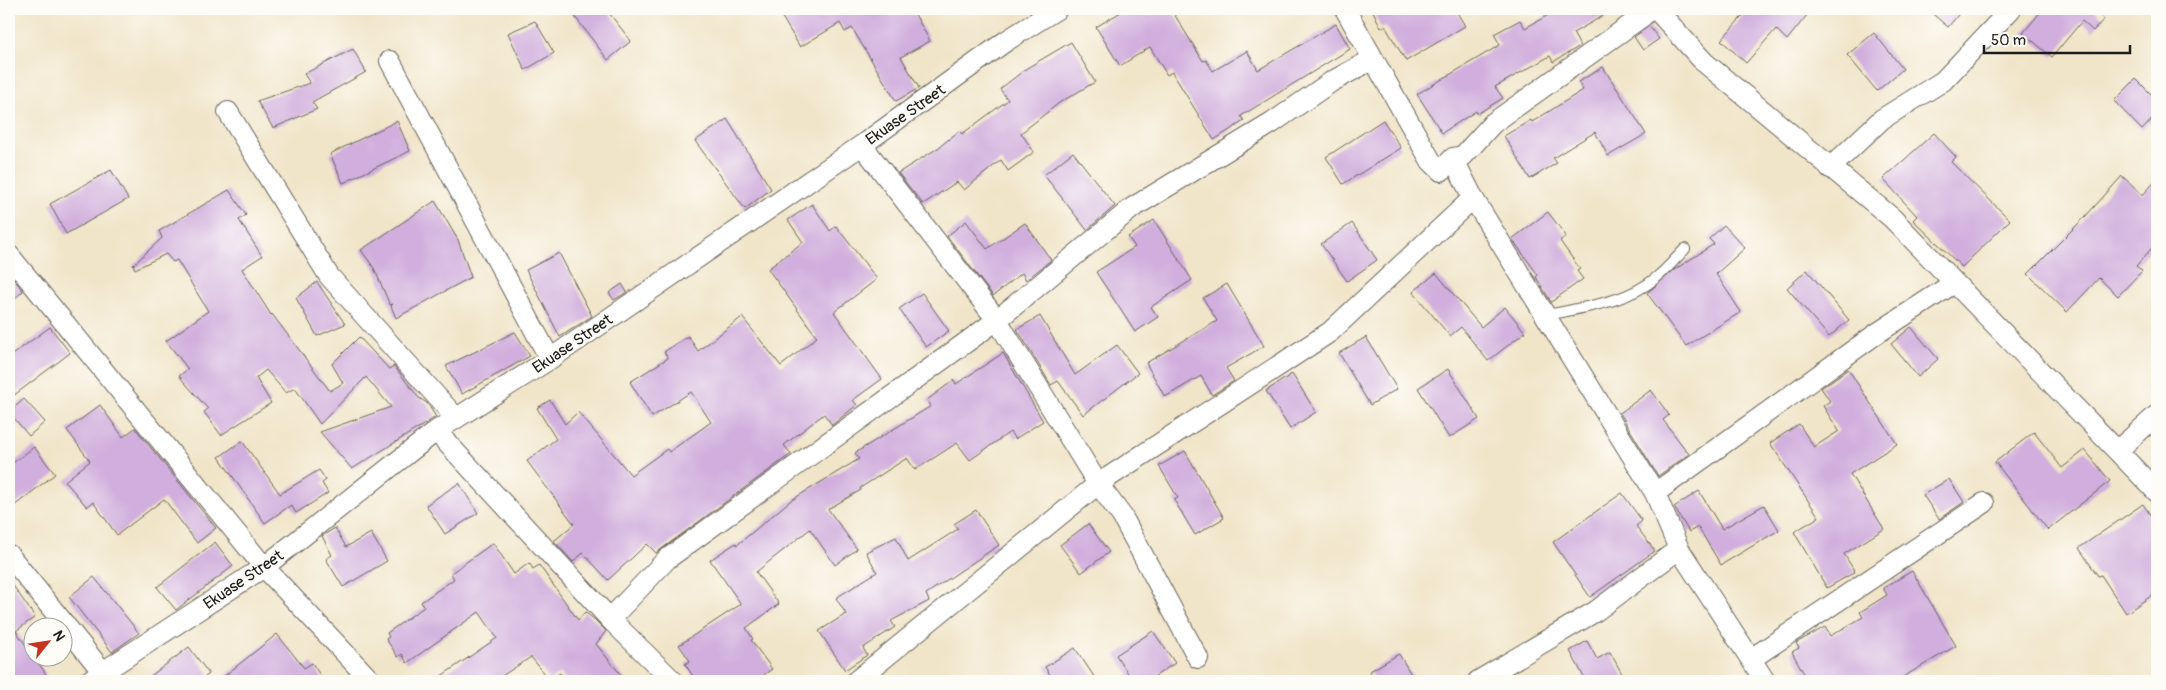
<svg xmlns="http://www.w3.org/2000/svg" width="2166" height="690" viewBox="0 0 2166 690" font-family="Pangolin,sans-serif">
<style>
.building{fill:#d0aedd}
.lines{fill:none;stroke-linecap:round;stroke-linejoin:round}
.service-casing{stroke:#676259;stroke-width:12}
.minor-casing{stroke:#676259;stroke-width:22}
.service{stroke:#fff;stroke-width:10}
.minor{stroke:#fff;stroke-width:20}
.labels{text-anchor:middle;stroke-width:5;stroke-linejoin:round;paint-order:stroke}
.street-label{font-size:16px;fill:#1c1c1c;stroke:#fdfcf7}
</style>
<rect width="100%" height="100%" fill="#fdfcf7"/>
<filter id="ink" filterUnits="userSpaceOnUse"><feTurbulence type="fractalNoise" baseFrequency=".02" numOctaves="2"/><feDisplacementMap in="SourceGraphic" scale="10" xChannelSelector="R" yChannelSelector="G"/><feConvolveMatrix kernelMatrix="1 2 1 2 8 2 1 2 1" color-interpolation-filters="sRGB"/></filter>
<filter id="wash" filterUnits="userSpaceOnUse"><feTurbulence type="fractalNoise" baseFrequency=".0096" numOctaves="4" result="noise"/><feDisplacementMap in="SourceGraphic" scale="20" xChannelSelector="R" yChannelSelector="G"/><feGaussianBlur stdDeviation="1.12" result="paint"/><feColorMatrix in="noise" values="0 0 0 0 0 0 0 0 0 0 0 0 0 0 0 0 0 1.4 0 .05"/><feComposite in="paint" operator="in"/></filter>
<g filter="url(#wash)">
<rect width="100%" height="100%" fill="#f1e5c9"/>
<g id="blocks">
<!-- building -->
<path class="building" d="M 569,9 L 606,9 L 631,41 L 608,60 Z
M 777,9 L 912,9 L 930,41 L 901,57 L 919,88 L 896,101 L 852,28 L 845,32 L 840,23 L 800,47 Z
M 1126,9 L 1171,9 L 1203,61 L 1206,60 L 1213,71 L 1247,51 L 1258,70 L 1336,24 L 1350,49 L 1241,116 L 1244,121 L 1214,140 L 1172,72 L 1167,75 L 1150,47 L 1120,66 L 1096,27 Z
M 1372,9 L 1455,9 L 1465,26 L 1406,61 L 1385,26 L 1381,28 Z
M 1559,9 L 1615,9 L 1573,33 L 1580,46 L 1553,62 L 1550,56 L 1495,87 L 1503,98 L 1477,114 L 1476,111 L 1442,133 L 1417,94 L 1500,45 L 1494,34 L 1520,20 L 1525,28 Z
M 1749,9 L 1812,9 L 1787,40 L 1776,29 L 1746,63 L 1721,40 Z
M 1927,9 L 1963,9 L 1948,27 Z
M 2043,9 L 2093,9 L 2104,19 L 2093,31 L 2082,21 L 2052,57 L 2023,33 Z
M 535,21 L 554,53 L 525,70 L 508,33 Z
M 1649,26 L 1659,39 L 1643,50 L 1634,37 Z
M 1874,33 L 1903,69 L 1877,91 L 1847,55 Z
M 1071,42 L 1095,82 L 1059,103 L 1021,133 L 1034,152 L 1008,171 L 1001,160 L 964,190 L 957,182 L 923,204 L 898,173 L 938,148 L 959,131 L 962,134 L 1008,100 L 1000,89 L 1027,68 Z
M 353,49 L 366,72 L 312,102 L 317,109 L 273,128 L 257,101 L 310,83 L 304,74 Z
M 1603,67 L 1646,134 L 1608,156 L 1595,132 L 1553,158 L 1557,163 L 1530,179 L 1504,136 L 1531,120 L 1532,122 L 1583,90 L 1578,82 Z
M 2136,79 L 2157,100 L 2157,114 L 2142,130 L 2114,101 Z
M 727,119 L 771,189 L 745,209 L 695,141 Z
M 1383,120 L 1401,148 L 1343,184 L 1326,157 Z
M 397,121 L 410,151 L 343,183 L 330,154 Z
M 1934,133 L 1956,157 L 1951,162 L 2010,220 L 1962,267 L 1913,220 L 1917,216 L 1883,179 Z
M 1073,152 L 1115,206 L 1087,230 L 1044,175 Z
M 111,170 L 128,199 L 66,234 L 50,204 Z
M 2122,176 L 2143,195 L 2157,179 L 2157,242 L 2136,266 L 2142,271 L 2118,296 L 2099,278 L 2067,312 L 2028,274 L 2085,217 Z
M 229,190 L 246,215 L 239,220 L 262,256 L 242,269 L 271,315 L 272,314 L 330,391 L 343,383 L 332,364 L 359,337 L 389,369 L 394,366 L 419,398 L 427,403 L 436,417 L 352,469 L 320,432 L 391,407 L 366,377 L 320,424 L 295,388 L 286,393 L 266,370 L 256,378 L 271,403 L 221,435 L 204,412 L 208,409 L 179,376 L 188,369 L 166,341 L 208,311 L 177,260 L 173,262 L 166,254 L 135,269 L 133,265 L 162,238 L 159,231 Z
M 435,201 L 458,240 L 471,277 L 396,318 L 391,306 L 393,304 L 390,305 L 374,268 L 361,250 Z
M 812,204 L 830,231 L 836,226 L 877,279 L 834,312 L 882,379 L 853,400 L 857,405 L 832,425 L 824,414 L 784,445 L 791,454 L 656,553 L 647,544 L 608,580 L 583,553 L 573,562 L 554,541 L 574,524 L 527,461 L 556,439 L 537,408 L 550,400 L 565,424 L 578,412 L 631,475 L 667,449 L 669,452 L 711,422 L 691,392 L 652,417 L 630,382 L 668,358 L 664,352 L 688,336 L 698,351 L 742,317 L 781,366 L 817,337 L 768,269 L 803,242 L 788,220 Z
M 1548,212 L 1566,236 L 1560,241 L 1580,269 L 1577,271 L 1583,279 L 1551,302 L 1536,277 L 1538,275 L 1512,239 Z
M 1154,220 L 1192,280 L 1151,307 L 1158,317 L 1135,332 L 1096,272 L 1135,247 L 1128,237 Z
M 966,221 L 987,249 L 1025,223 L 1051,260 L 1026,280 L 1022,273 L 993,296 L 947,236 Z
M 1352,223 L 1377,260 L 1347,281 L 1321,244 Z
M 1724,225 L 1745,248 L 1716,274 L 1741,312 L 1686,346 L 1647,293 L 1674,270 L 1714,244 L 1709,239 Z
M 559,253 L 592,316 L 560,337 L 526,270 Z
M 1807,270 L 1849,320 L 1829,337 L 1787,288 Z
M 9,273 L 23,291 L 9,304 Z
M 1436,273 L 1481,327 L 1505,307 L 1525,332 L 1488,361 L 1461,327 L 1450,336 L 1413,292 Z
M 317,282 L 345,324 L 317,336 L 296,298 Z
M 622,284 L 627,292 L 614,300 L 609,293 Z
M 1227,284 L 1264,346 L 1226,368 L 1234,381 L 1212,395 L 1201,376 L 1165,397 L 1146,363 L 1217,321 L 1203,298 Z
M 922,293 L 949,331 L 926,347 L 899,309 Z
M 1040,316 L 1075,375 L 1117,345 L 1138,373 L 1083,415 L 1058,381 L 1051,385 L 1017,329 Z
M 50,327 L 70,353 L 9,399 L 9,357 Z
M 1911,327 L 1938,359 L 1918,377 L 1891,344 Z
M 515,332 L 530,356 L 462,394 L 446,366 Z
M 1366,337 L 1397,389 L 1370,405 L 1339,353 Z
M 1003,353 L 1043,421 L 1015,439 L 1010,432 L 970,460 L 957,443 L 915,470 L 907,458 L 860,488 L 861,490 L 828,509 L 857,549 L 835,565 L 810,529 L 756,572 L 779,604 L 746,628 L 753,639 L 751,640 L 772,669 L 755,681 L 696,681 L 685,664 L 690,661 L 679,645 L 741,604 L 710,560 L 736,543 L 737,545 L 790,501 L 859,459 L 855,453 L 931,406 L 927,400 L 954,380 L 956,384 Z
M 1448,369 L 1479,419 L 1449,438 L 1418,388 Z
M 1848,369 L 1897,444 L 1850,474 L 1884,529 L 1844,554 L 1855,572 L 1827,588 L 1794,532 L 1819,517 L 1770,443 L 1799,424 L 1814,447 L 1839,431 L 1823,406 L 1830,401 L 1821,388 Z
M 1292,374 L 1316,412 L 1290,429 L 1266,391 Z
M 1651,390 L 1669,415 L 1663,420 L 1689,454 L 1658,476 L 1620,413 Z
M 24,399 L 45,422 L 29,436 L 9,412 Z
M 100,405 L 123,437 L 135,428 L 216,528 L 197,543 L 164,499 L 117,535 L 93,502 L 87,507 L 65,481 L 90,461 L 67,430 Z
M 2034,432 L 2062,468 L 2085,450 L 2110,481 L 2048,530 L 1995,462 Z
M 242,441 L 280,494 L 319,470 L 326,480 L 322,483 L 328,493 L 296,513 L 291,505 L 265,523 L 219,457 Z
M 34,447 L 55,474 L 9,510 L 9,466 Z
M 1185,451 L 1224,518 L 1195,535 L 1174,500 L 1178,498 L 1159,466 Z
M 1949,479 L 1964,502 L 1939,519 L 1923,495 Z
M 459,483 L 478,513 L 445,534 L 426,505 Z
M 1699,491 L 1722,529 L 1764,505 L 1779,530 L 1721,565 L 1698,527 L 1689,532 L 1674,507 Z
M 1622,493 L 1642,521 L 1636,526 L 1655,551 L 1590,597 L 1553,542 Z
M 2143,504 L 2157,525 L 2157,592 L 2126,613 L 2101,575 L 2098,576 L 2079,548 Z
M 976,510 L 999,545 L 926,594 L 929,601 L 891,621 L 895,627 L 863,648 L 867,655 L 845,670 L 819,631 L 846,614 L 836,598 L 877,572 L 866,552 L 896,537 L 908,561 L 958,529 L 954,524 Z
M 1088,524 L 1109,552 L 1081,573 L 1060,545 Z
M 335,528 L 346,547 L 371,533 L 387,561 L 343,587 L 326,559 L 332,555 L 322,536 Z
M 215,542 L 233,566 L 176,610 L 157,587 Z
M 493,543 L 514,574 L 529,563 L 533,569 L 539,565 L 578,620 L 585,612 L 595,620 L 606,631 L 596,644 L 626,681 L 567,681 L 560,673 L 550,680 L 531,657 L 494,681 L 434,681 L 497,638 L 479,612 L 407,663 L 402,654 L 398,657 L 386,639 L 389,637 L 387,633 L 424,607 L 421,602 L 454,579 L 451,573 Z
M 1912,571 L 1956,646 L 1896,681 L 1822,681 L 1818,675 L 1808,681 L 1792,652 L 1799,648 L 1796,643 L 1825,627 L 1830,636 L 1863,617 L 1860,612 L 1887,595 L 1883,588 Z
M 94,577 L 139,633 L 112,652 L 69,597 Z
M 9,580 L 35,617 L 16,631 L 46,674 L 35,681 L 9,681 Z
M 1153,631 L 1175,663 L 1148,681 L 1133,681 L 1116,655 Z
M 277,634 L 304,668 L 312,663 L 324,681 L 218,681 Z
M 1587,641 L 1597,659 L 1610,652 L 1626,681 L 1586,681 L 1570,651 Z
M 189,647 L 209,674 L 200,681 L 144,681 Z
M 1075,648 L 1097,681 L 1054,681 L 1045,667 Z
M 1399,654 L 1415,681 L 1376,681 L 1370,671 Z"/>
</g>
</g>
<g filter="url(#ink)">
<use href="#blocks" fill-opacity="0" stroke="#676259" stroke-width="1"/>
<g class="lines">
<!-- service casing -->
<g class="service-casing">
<path id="service" d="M 1547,315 C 1584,307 1627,303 1657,277 C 1667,269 1676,258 1685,249"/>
</g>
<!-- minor casing -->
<g class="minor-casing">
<path id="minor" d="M 1345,9 L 1431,161 L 1441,171 L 1453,158 L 1463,156 L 1493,123 L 1643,16 L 1649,9
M 1656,9 L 1704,62 L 1892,218 L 2157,492
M 390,61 L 550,359
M 228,112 L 329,276 L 456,418
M 862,145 L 997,320 L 1098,484 L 1122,516 L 1198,658
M 1453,158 L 1473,198 L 1655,493 L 1679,549 L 1765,681
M 1830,168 L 1882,119 L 1943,81 L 2011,9
M 9,255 L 264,567 L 371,681
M 436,431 L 610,619 L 673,681
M 2118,450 L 2157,415
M 1655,493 L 1876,334 L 1954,283
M 9,555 L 110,681
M 610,619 L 667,559 L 997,320 L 1132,208 L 1272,123 L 1331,82 L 1373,59
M 1751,659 L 1984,503
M 89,681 L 264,567 L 436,431 L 550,359 L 862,145 L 1006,41 L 1057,9
M 856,681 L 1098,484 L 1330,332 L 1473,198
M 1478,681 L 1596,611 L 1679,549"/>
</g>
<!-- service -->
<use href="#service" class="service"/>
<!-- minor -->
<use href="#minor" class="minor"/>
</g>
</g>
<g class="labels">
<!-- street labels -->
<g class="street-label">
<text transform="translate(905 114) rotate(-35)" y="6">Ekuase Street</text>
<text transform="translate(572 343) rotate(-34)" y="6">Ekuase Street</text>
<text transform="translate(243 579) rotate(-34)" y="6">Ekuase Street</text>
</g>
</g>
<!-- margin -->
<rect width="2166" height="690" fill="none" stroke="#fdfcf7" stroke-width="30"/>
<!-- north arrow -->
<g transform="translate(48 642) rotate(60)"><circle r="24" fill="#fdfcf7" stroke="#a3a29f"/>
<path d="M0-4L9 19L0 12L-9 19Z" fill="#c8321e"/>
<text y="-8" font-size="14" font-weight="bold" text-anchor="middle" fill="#1c1c1c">N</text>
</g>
<!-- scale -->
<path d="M1984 45v8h146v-8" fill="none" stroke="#1c1c1c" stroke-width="2.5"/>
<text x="1991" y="45" font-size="15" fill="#1c1c1c" stroke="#fdfcf7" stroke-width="4" paint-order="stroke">50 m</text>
</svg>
